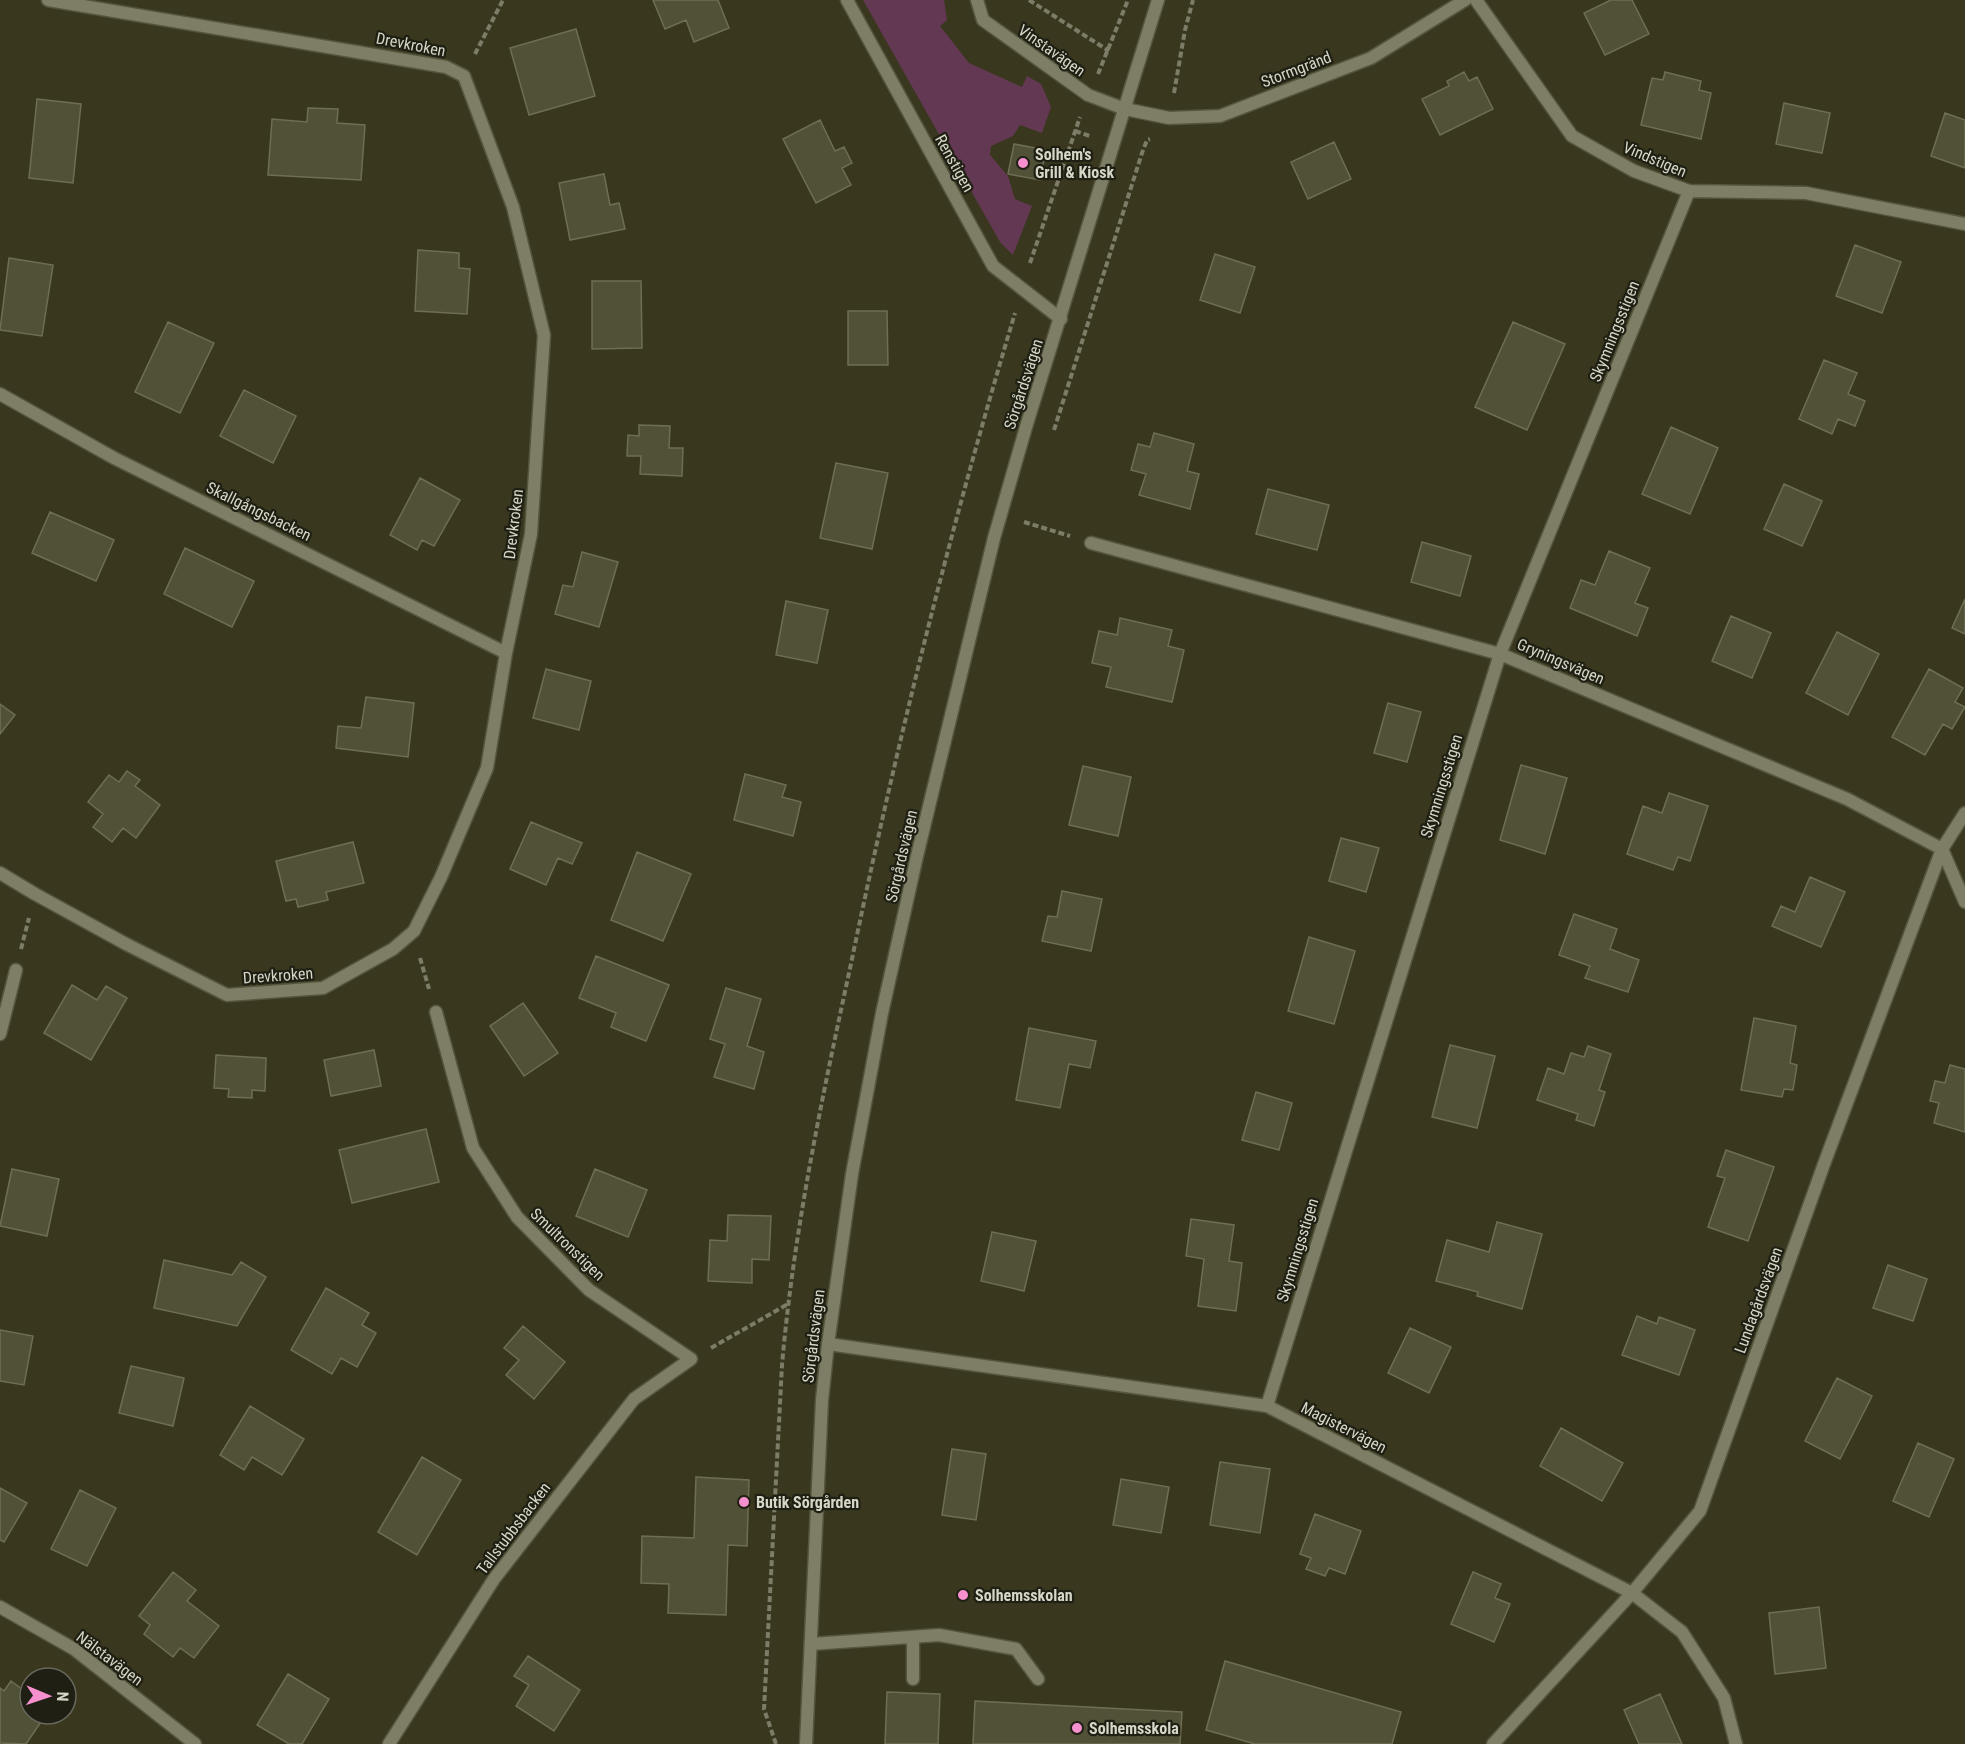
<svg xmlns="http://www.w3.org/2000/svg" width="1965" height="1744" viewBox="0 0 1965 1744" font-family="'Roboto Condensed',sans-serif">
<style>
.park{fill:#633852}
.building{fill:#515137;stroke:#6e6e53;stroke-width:1.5}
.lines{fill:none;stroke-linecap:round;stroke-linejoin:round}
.service-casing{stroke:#55553d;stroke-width:15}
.minor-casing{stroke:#55553d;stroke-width:15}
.tertiary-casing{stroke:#55553d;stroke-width:15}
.path{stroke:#7c7c67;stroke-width:4;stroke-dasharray:6 3;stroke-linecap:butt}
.service{stroke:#7e7e66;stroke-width:12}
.minor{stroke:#7e7e66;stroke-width:12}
.tertiary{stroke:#7e7e66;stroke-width:12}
.poi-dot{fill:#f790ce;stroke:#1f1f14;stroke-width:2}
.labels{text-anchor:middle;stroke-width:4.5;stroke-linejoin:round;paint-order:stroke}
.street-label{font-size:16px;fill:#d6d7c7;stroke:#1f1f14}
.poi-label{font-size:16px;font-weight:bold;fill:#d6d7c7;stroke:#1f1f14;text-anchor:start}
</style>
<rect width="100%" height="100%" fill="#39381f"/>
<!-- park -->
<path class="park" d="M 863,0 L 944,0 L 947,20 L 940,26 L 969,63 L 1022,87 L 1027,76 L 1041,84 L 1051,107 L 1042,133 L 1020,125 L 1013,136 L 991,146 L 990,155 L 1008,176 L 1015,199 L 1032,206 L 1013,255 L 1000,242 Z"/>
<!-- building -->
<path class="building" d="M 653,0 L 718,0 L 729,28 L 694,42 L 686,20 L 665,29 Z
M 1611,0 L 1632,0 L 1649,34 L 1605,55 L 1584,13 Z
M 576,29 L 595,96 L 529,115 L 510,48 Z
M 1464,72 L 1469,81 L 1477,77 L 1493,109 L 1440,135 L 1422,99 L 1449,86 L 1447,81 Z
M 1665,72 L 1701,81 L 1699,90 L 1711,93 L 1701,139 L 1641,125 L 1652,78 L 1663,80 Z
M 37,99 L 81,104 L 73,183 L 29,178 Z
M 1784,103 L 1830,113 L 1822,153 L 1776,144 Z
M 308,108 L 338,109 L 337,123 L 365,125 L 361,180 L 268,175 L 272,119 L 307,122 Z
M 1945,113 L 1965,120 L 1965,168 L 1931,156 Z
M 820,120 L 835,151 L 844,147 L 852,163 L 842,168 L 851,185 L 816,203 L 783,139 Z
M 1334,142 L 1351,179 L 1308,199 L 1291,162 Z
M 1014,144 L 1046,150 L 1040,180 L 1008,174 Z
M 604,174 L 610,205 L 619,203 L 625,229 L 570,240 L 559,183 Z
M 1855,245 L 1901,262 L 1882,313 L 1836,296 Z
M 418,250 L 459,253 L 459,268 L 470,269 L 467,314 L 415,311 Z
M 1215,254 L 1255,267 L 1240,313 L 1200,300 Z
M 9,258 L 53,265 L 42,336 L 0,330 Z
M 592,281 L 641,281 L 642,348 L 592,349 Z
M 848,311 L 887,311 L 888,365 L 848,365 Z
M 168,322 L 214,343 L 180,413 L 135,392 Z
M 1513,322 L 1565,344 L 1527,430 L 1475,407 Z
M 1824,360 L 1857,373 L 1848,394 L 1865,401 L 1855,426 L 1838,419 L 1832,434 L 1799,419 Z
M 244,390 L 296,416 L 273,463 L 220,436 Z
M 639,425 L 670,426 L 669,448 L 683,448 L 682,476 L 640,474 L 641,456 L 627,456 L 628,435 L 639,436 Z
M 1671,427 L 1718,448 L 1690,514 L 1642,494 Z
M 1154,433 L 1194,444 L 1187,471 L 1199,474 L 1190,509 L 1139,495 L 1146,474 L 1131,470 L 1138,444 L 1150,447 Z
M 836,463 L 888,473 L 872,549 L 820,538 Z
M 420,478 L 460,500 L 434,546 L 422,540 L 417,550 L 390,535 Z
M 1784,484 L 1822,501 L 1802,546 L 1764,529 Z
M 1268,489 L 1329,505 L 1317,550 L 1256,534 Z
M 50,512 L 114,540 L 96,581 L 32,553 Z
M 1422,542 L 1471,556 L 1460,596 L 1411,582 Z
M 185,548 L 254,581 L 232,627 L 164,594 Z
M 1609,551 L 1650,568 L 1635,603 L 1648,608 L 1637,636 L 1570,608 L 1581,580 L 1595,585 Z
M 582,552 L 618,562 L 599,627 L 555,614 L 563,585 L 573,587 Z
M 1965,599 L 1965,634 L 1952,628 Z
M 786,601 L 828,610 L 817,663 L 776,655 Z
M 1731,616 L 1771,633 L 1752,678 L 1712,661 Z
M 1120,618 L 1172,630 L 1168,646 L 1184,650 L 1172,702 L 1106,687 L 1111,667 L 1092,663 L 1099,631 L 1117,635 Z
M 1837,632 L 1879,654 L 1848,715 L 1806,693 Z
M 546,669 L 591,681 L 579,730 L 533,718 Z
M 1929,669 L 1963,688 L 1955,702 L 1965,707 L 1952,729 L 1943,724 L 1925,755 L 1892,737 Z
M 366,697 L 414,703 L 408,757 L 336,748 L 338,726 L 361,728 Z
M 1388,703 L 1421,712 L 1407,762 L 1374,753 Z
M 0,704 L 15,715 L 0,734 Z
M 1521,765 L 1567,778 L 1545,854 L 1500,840 Z
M 1083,766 L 1131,777 L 1118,836 L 1069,825 Z
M 127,771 L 140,780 L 135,786 L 160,805 L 136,838 L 123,828 L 112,842 L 93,827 L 103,814 L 88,802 L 109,775 L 119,782 Z
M 745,774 L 786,785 L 782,797 L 801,802 L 793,836 L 734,820 Z
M 1669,793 L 1708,806 L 1690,861 L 1678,857 L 1673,870 L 1627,854 L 1643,806 L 1662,813 Z
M 531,822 L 582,843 L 572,864 L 558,858 L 546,885 L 510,869 Z
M 1341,838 L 1379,848 L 1366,892 L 1329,881 Z
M 353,842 L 364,883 L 326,892 L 328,900 L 298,907 L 296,899 L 286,901 L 276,861 Z
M 637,852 L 691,874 L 663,941 L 611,920 Z
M 1810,877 L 1845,892 L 1821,947 L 1772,926 L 1781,906 L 1795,912 Z
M 1062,891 L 1102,899 L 1091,951 L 1042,941 L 1048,916 L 1057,917 Z
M 1574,914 L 1617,929 L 1610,949 L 1639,960 L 1628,992 L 1585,978 L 1590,966 L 1559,955 Z
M 1309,937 L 1355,951 L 1334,1024 L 1288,1011 Z
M 596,956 L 669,985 L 646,1041 L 611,1027 L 616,1013 L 579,998 Z
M 72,985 L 97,1000 L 106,986 L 127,998 L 91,1060 L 44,1033 Z
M 726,988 L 761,999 L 747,1046 L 764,1052 L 754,1089 L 714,1077 L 725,1044 L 710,1039 Z
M 523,1003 L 558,1053 L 524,1076 L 490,1026 Z
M 1754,1018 L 1796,1026 L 1790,1063 L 1797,1065 L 1793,1090 L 1784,1089 L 1782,1097 L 1741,1090 Z
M 1029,1028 L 1096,1041 L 1090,1068 L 1069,1064 L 1060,1108 L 1016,1100 Z
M 1450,1045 L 1495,1056 L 1477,1128 L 1432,1117 Z
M 1588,1046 L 1611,1054 L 1599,1090 L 1605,1092 L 1594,1126 L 1576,1120 L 1578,1114 L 1537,1100 L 1548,1068 L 1564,1074 L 1571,1053 L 1584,1057 Z
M 374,1050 L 381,1086 L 331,1096 L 324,1060 Z
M 216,1055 L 266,1058 L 265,1091 L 252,1090 L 252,1098 L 228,1097 L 229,1089 L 214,1088 Z
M 1950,1065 L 1965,1069 L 1965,1132 L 1934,1123 L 1939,1103 L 1930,1101 L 1935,1081 L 1945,1083 Z
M 1256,1092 L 1292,1103 L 1279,1150 L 1242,1140 Z
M 426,1129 L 439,1182 L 352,1203 L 339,1150 Z
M 1726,1150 L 1774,1167 L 1748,1241 L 1708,1227 L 1725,1178 L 1717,1176 Z
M 12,1169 L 59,1179 L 47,1236 L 0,1226 Z
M 595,1169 L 647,1190 L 628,1237 L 576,1216 Z
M 728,1215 L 771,1216 L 769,1260 L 752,1259 L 752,1283 L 708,1281 L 710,1240 L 727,1241 Z
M 1191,1219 L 1234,1225 L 1229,1261 L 1242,1263 L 1236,1311 L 1198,1306 L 1204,1259 L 1186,1256 Z
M 1497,1222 L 1542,1234 L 1522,1309 L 1477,1296 L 1478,1292 L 1436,1281 L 1447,1240 L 1489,1252 Z
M 992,1232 L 1036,1241 L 1024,1291 L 981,1281 Z
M 164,1260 L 232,1275 L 241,1262 L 266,1277 L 237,1326 L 154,1308 Z
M 1888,1265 L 1927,1279 L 1913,1321 L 1873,1308 Z
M 326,1288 L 369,1313 L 362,1325 L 376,1333 L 357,1367 L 341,1358 L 332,1374 L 291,1350 Z
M 1637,1316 L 1657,1324 L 1659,1317 L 1695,1330 L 1679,1375 L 1622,1355 Z
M 523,1326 L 565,1362 L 534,1399 L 506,1375 L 519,1360 L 504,1348 Z
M 1410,1328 L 1451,1347 L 1429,1393 L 1388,1373 Z
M 0,1330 L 33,1336 L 24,1385 L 0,1381 Z
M 131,1366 L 184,1378 L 173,1426 L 119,1413 Z
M 1837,1378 L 1872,1396 L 1840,1459 L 1805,1441 Z
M 250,1406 L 304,1439 L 282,1475 L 252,1457 L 244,1470 L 220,1455 Z
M 1561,1428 L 1623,1463 L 1602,1501 L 1540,1466 Z
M 1918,1443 L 1954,1459 L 1929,1517 L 1893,1501 Z
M 952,1449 L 986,1454 L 976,1520 L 942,1515 Z
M 422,1457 L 461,1480 L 417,1555 L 378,1532 Z
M 1220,1462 L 1270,1469 L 1260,1533 L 1210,1525 Z
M 696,1477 L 749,1480 L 747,1546 L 728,1545 L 726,1615 L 668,1613 L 669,1584 L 641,1583 L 642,1536 L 694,1538 Z
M 1121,1479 L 1169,1487 L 1161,1533 L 1113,1525 Z
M 0,1488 L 27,1503 L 4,1542 L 0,1540 Z
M 80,1490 L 116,1508 L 87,1566 L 51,1549 Z
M 1315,1514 L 1361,1531 L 1345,1574 L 1329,1568 L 1325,1576 L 1306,1569 L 1311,1558 L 1300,1554 Z
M 173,1572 L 196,1590 L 187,1601 L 219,1626 L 194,1658 L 180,1648 L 173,1657 L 144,1634 L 150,1625 L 139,1616 Z
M 1473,1572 L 1501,1584 L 1495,1598 L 1510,1604 L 1494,1642 L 1451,1624 Z
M 1819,1607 L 1826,1668 L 1775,1674 L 1769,1613 Z
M 528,1656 L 580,1690 L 554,1731 L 516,1706 L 529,1685 L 514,1676 Z
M 1225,1661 L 1401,1712 L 1392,1744 L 1255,1744 L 1206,1730 Z
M 288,1674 L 329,1699 L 302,1744 L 289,1744 L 257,1725 Z
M 11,1681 L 30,1695 L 24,1706 L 30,1710 L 30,1714 L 35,1714 L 43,1719 L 26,1744 L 0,1743 L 0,1688 L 4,1691 Z
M 887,1692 L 940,1694 L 938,1744 L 885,1744 Z
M 1660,1694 L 1682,1744 L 1639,1744 L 1624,1710 Z
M 975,1701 L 1182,1712 L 1180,1744 L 973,1744 Z"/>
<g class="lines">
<!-- service casing -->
<g class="service-casing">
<path id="service" d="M 913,1637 L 913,1679
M 811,1644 L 939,1635 L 1016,1649 L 1038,1679"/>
</g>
<!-- minor casing -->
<g class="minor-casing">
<path id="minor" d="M 847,0 L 993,266 L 1061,319
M 977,0 L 983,20 L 1088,95 L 1125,109 L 1169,118 L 1220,116 L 1371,58 L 1465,0
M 1476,0 L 1572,136 L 1634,171 L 1689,191 L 1806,193 L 1965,224
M 0,394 L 114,458 L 506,653
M 1091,543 L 1500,654 L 1847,799 L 1942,849 L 1965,902
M 0,873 L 35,894 L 126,944 L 227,995 L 323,988 L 393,949 L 414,931 L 441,877 L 487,768 L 506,653 L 531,534 L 544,335 L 513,207 L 464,76 L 446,67 L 48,0
M 0,1034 L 16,970
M 828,1344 L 1267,1406 L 1632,1593 L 1682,1632 L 1724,1698 L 1736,1744
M 1267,1406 L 1500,654 L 1689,191
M 0,1607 L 74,1649 L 195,1744
M 389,1744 L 494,1579 L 634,1399 L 691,1359 L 589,1290 L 517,1217 L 473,1148 L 436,1012
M 1493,1744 L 1632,1593 L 1700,1511 L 1824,1164 L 1942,849 L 1965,813"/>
</g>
<!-- tertiary casing -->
<g class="tertiary-casing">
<path id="tertiary" d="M 806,1744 L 822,1400 L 828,1344 L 852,1174 L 882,1013 L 917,856 L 994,538 L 1026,427 L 1158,0"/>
</g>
<!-- path -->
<path class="path" d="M 1029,0 L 1109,51
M 475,54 L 503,0
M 1098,74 L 1128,0
M 1174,93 L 1185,30 L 1193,0
M 1075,131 L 1090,136
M 1030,263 L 1080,117
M 1054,430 L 1142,153 L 1147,140 L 1150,139
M 1024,522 L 1070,536
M 21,949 L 29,918
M 420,958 L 429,989
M 711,1348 L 788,1304
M 776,1744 L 764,1709 L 782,1365 C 794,1228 823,1093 852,959 C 897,742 951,526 1015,313"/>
<!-- service -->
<use href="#service" class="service"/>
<!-- minor -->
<use href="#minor" class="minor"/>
<!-- tertiary -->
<use href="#tertiary" class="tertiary"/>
</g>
<!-- markers -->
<g class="poi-dot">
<circle cx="1023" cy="163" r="6"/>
<circle cx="744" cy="1502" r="6"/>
<circle cx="963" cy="1595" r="6"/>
<circle cx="1077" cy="1728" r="6"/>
</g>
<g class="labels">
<!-- street labels -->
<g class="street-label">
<text transform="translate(411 44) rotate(11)" y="6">Drevkroken</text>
<text transform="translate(1052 50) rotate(35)" y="6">Vinstavägen</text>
<text transform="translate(1296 69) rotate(-21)" y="6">Stormgränd</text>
<text transform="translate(1655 159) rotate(23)" y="6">Vindstigen</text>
<text transform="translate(955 163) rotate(61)" y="6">Renstigen</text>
<text transform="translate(1614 331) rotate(-68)" y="6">Skymningsstigen</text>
<text transform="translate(1023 384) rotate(-72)" y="6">Sörgårdsvägen</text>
<text transform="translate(259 511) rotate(26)" y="6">Skallgångsbacken</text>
<text transform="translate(513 524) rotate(-83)" y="6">Drevkroken</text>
<text transform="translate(1561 661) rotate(23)" y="6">Gryningsvägen</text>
<text transform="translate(1441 786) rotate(-73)" y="6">Skymningsstigen</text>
<text transform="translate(901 856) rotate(-77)" y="6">Sörgårdsvägen</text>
<text transform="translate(278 975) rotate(-4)" y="6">Drevkroken</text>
<text transform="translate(568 1244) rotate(44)" y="6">Smultronstigen</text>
<text transform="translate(1297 1250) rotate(-73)" y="6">Skymningsstigen</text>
<text transform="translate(1758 1300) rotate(-70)" y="6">Lundagårdsvägen</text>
<text transform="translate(813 1336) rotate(-83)" y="6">Sörgårdsvägen</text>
<text transform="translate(1344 1427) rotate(27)" y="6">Magistervägen</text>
<text transform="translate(513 1528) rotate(-53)" y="6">Tallstubbsbacken</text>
<text transform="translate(110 1658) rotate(37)" y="6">Nälstavägen</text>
</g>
<!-- poi labels -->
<g class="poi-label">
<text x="1035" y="160">Solhem's<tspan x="1035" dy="18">Grill &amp; Kiosk</tspan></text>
<text x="756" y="1508">Butik Sörgården</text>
<text x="975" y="1601">Solhemsskolan</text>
<text x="1089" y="1734">Solhemsskola</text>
</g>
</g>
<!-- north arrow -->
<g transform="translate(48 1696) rotate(92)"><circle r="28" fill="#1f1f14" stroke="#68695c" stroke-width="1.5"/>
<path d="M0-4.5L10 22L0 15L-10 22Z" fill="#f790ce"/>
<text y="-9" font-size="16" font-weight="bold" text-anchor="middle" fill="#d6d7c7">N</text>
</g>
</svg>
